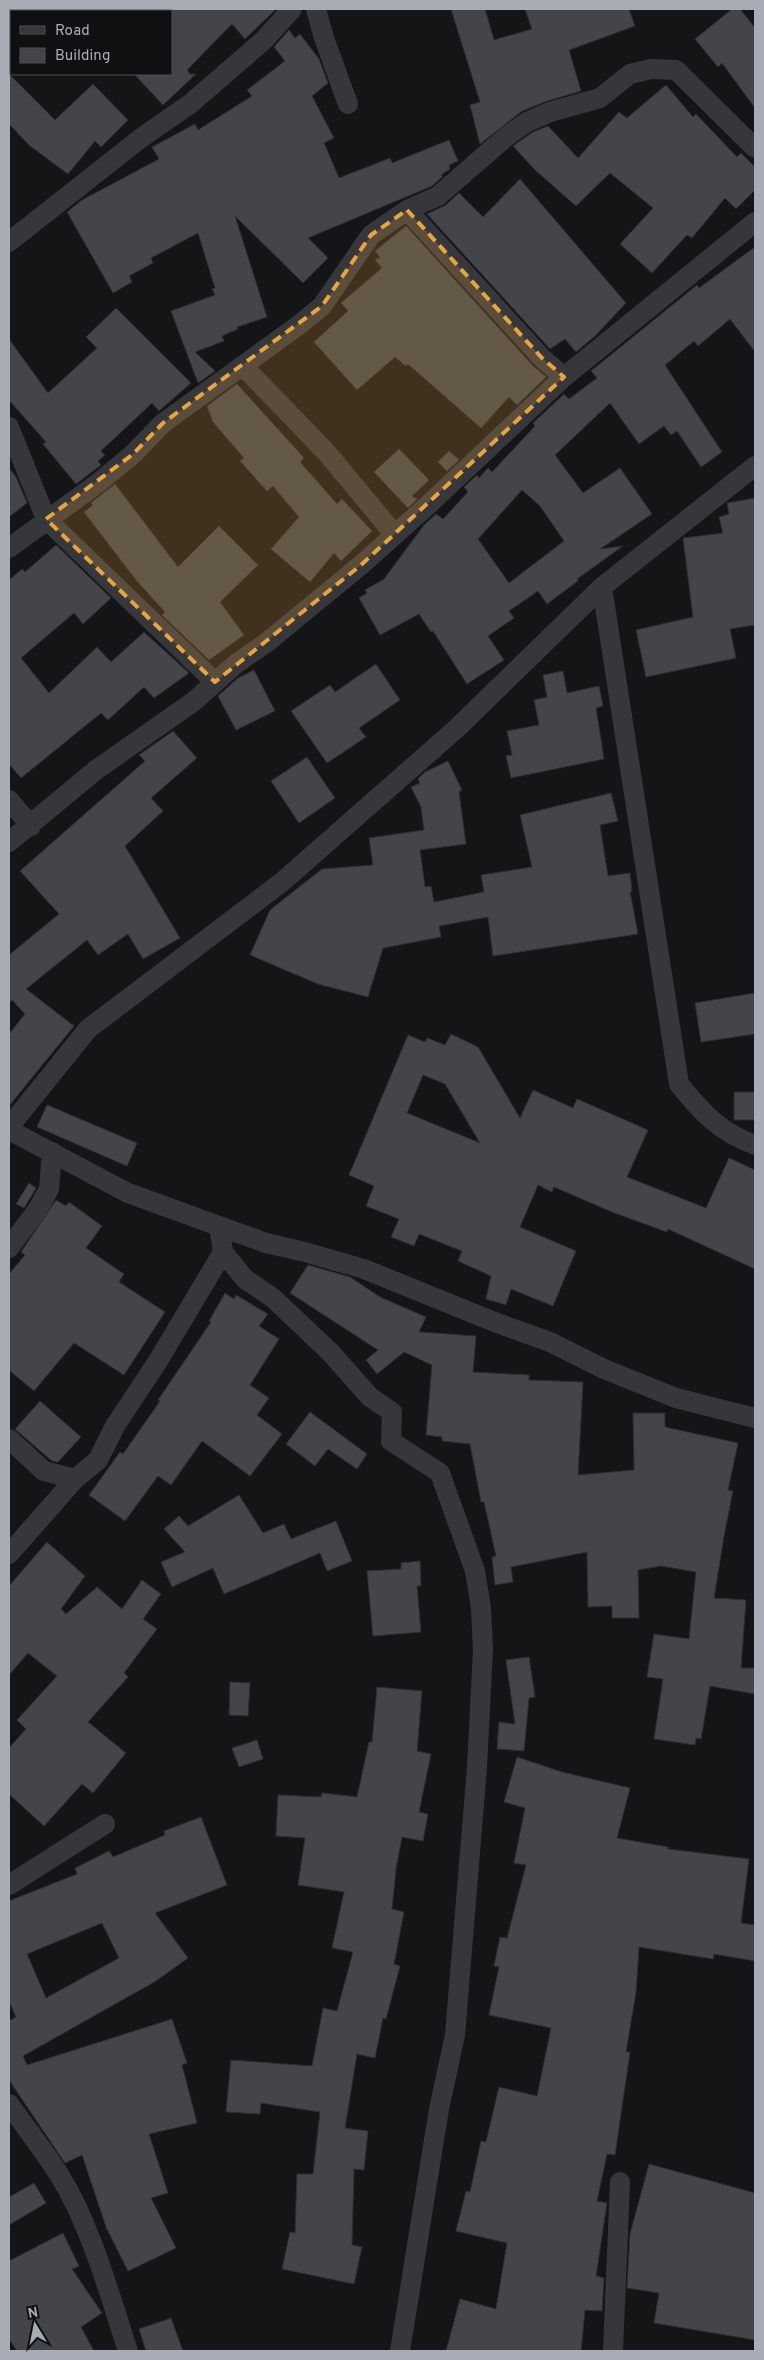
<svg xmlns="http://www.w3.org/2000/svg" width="764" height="2360" viewBox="0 0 764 2360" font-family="Overpass,sans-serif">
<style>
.building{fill:#434549;stroke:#2f2f32;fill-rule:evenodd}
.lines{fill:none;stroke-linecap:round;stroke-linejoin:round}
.street{stroke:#36373b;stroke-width:20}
.marked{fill:#e9a43a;fill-opacity:0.2;stroke:#e9a43a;stroke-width:4;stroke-dasharray:10 6;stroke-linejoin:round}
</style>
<rect width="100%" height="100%" fill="#141516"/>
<!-- building -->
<path class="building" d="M 171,9 L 276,9 L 245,39 L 232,24 L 187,70 L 190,74 L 196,74 L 163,105 L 134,74 L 171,74 Z
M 451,9 L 485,9 L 494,40 L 532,29 L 525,9 L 629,9 L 635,26 L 569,50 L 581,91 L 547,101 L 522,111 L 480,144 L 470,105 L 480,102 Z
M 732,9 L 740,9 L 755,28 L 755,108 L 722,63 L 718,67 L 695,39 Z
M 289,30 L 295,38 L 300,34 L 319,59 L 328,83 L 312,96 L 334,138 L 324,143 L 339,178 L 390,158 L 392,163 L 449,140 L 458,161 L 449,165 L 450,169 L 441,175 L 443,176 L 432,186 L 308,238 L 328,258 L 303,283 L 235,216 L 267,317 L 237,327 L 238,329 L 222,336 L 224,341 L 195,352 L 215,371 L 198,383 L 171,311 L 215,295 L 212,289 L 215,288 L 198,233 L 151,258 L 153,263 L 129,276 L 132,282 L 113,293 L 67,212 L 82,200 L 159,159 L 152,147 L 195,124 L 198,130 L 252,96 L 247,90 L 285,61 L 274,47 Z
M 9,74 L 55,120 L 93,84 L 128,120 L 101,147 L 95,141 L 68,174 L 30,146 L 9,124 Z
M 666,85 L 693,117 L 696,114 L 737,157 L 741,153 L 755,167 L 755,190 L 736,209 L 725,198 L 692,238 L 687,235 L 652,273 L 620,244 L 653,208 L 610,173 L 576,206 L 535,170 L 513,146 L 533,132 L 548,126 L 578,158 L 619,112 L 627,118 Z
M 520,179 L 626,303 L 595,336 L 576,352 L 565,339 L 550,349 L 427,214 L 446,205 L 459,193 L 483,217 Z
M 406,226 L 533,366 L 546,377 L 517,405 L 509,397 L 481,428 L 408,364 L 406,366 L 395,357 L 357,390 L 314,342 L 348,311 L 341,303 L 382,268 L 375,260 L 380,257 L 375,251 Z
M 755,247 L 755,352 L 730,319 L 698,346 L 694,341 L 665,365 L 722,452 L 701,467 L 677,431 L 671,435 L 664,426 L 639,444 L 610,403 L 555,455 L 583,493 L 620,468 L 652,514 L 600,549 L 623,546 L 577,579 L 579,580 L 547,604 L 538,591 L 509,611 L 514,618 L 488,636 L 504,660 L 467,684 L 433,631 L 431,632 L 419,614 L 380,635 L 359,598 L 367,593 L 365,590 L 384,579 L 424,525 L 436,514 L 443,519 L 468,492 L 464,487 L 477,475 L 479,478 L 488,468 L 492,472 L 535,426 L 533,423 L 564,394 L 569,399 L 597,378 L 591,371 L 697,285 L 699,288 ZM 522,490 L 540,506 L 564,541 L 509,583 L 478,539 Z
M 116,308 L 191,383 L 159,411 L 152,403 L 101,451 L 105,455 L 98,461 L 101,465 L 76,484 L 43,444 L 46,442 L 9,400 L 9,339 L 48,393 L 97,348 L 86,337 Z
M 237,384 L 304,458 L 300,462 L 337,504 L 342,499 L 372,531 L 341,561 L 334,553 L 310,582 L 271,549 L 299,517 L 273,486 L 267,491 L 240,461 L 244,458 L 213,422 L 207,406 Z
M 399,449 L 429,480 L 412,496 L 417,499 L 408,508 L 374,472 Z
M 449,451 L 459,460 L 447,471 L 438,462 Z
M 9,468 L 16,477 L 27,503 L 9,517 Z
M 115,484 L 178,567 L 219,526 L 258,565 L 220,602 L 244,635 L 209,660 L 162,615 L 165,612 L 136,580 L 84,512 L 93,505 L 91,503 Z
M 755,498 L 755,625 L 730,629 L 736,658 L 646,677 L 636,630 L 693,617 L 683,538 L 723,533 L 719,517 L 729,514 L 727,503 Z
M 56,545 L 111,598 L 83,624 L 74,613 L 21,658 L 49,693 L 97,647 L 111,662 L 144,632 L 189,673 L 154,698 L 144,687 L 108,720 L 101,713 L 21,778 L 9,764 L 9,580 L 22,569 L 25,572 Z
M 376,664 L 400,700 L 359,728 L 366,737 L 327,763 L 291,711 L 330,685 L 335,692 Z
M 254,670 L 275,711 L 236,730 L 218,696 L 238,678 Z
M 563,671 L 567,693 L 599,686 L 603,706 L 596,708 L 604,759 L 511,778 L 506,756 L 512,755 L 507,731 L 539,725 L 534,700 L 547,697 L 543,675 Z
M 173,731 L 197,758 L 151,798 L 163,811 L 125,846 L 180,938 L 143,959 L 128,934 L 98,955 L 87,940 L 26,989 L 74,1026 L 9,1106 L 9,1034 L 25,1014 L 12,1000 L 9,1003 L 9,955 L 59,914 L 20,871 L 145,761 L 139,755 Z
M 307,757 L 335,798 L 299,823 L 271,781 Z
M 448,761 L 462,790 L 459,792 L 466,844 L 420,850 L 425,887 L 431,886 L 434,902 L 484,892 L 481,875 L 532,867 L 520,815 L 611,793 L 618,821 L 600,825 L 608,876 L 630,873 L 632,892 L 630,892 L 638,934 L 493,956 L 488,917 L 439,926 L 441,937 L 383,948 L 368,997 L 318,984 L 250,955 L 270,910 L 322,869 L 373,865 L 369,838 L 424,830 L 421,807 L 411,787 L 420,783 L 418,779 L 425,772 Z
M 755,993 L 755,1034 L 701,1042 L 695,1003 Z
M 451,1034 L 478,1047 L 520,1118 L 533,1090 L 573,1108 L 577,1099 L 648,1130 L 627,1177 L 706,1208 L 729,1158 L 755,1170 L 755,1269 L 668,1229 L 667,1232 L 612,1212 L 554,1187 L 552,1192 L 538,1185 L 520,1227 L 576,1251 L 553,1306 L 511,1289 L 506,1305 L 486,1299 L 491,1276 L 458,1261 L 462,1251 L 419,1234 L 414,1246 L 391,1237 L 399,1219 L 366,1206 L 374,1186 L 349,1175 L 408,1035 L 425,1042 L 427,1038 L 445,1045 ZM 423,1075 L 445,1084 L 480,1143 L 407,1113 Z
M 734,1092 L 755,1092 L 755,1120 L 734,1120 Z
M 47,1105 L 137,1143 L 127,1166 L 37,1127 Z
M 29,1183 L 36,1188 L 24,1208 L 16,1204 Z
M 56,1200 L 66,1206 L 69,1202 L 102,1226 L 86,1248 L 124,1274 L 119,1282 L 165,1312 L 124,1375 L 74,1343 L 34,1391 L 9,1370 L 9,1274 L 25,1255 L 21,1252 Z
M 308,1265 L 350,1277 L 380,1297 L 426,1317 L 419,1332 L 476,1336 L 473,1372 L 529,1375 L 529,1380 L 583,1382 L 578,1475 L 634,1470 L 633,1413 L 665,1413 L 665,1427 L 738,1443 L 728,1490 L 733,1491 L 724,1536 L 714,1598 L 746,1600 L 741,1668 L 755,1668 L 755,1694 L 710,1686 L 701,1739 L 696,1738 L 695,1745 L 654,1739 L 663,1679 L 647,1677 L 654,1634 L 689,1639 L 696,1572 L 661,1566 L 638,1570 L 639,1618 L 612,1618 L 612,1606 L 588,1607 L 587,1552 L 511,1567 L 513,1582 L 495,1585 L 492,1557 L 496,1556 L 484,1502 L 481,1502 L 470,1444 L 442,1441 L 442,1437 L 426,1435 L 432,1365 L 404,1352 L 377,1374 L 366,1360 L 378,1350 L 290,1293 Z
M 225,1293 L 234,1299 L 236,1295 L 268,1314 L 259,1326 L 279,1339 L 250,1385 L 269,1398 L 257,1415 L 282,1434 L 250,1476 L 202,1441 L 171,1485 L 158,1476 L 125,1521 L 89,1495 L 120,1452 L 123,1454 L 160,1401 L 158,1400 L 211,1322 L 209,1321 Z
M 40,1401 L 81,1437 L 58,1462 L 52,1461 L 15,1429 Z
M 310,1412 L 367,1454 L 357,1469 L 328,1449 L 315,1466 L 286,1444 Z
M 239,1495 L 263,1533 L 284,1524 L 291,1539 L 336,1521 L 352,1561 L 327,1571 L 320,1553 L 224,1594 L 213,1568 L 172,1587 L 161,1562 L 185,1552 L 164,1529 L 179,1516 L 188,1526 Z
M 47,1542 L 85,1576 L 61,1609 L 66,1614 L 97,1587 L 122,1609 L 142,1580 L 161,1594 L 143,1619 L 157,1629 L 124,1673 L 128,1677 L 88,1722 L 126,1753 L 93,1793 L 82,1784 L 44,1826 L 9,1794 L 9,1748 L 26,1729 L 17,1720 L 57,1676 L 28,1653 L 9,1675 L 9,1586 Z
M 420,1561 L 421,1586 L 417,1586 L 421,1632 L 373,1636 L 367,1571 L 401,1569 L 401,1563 Z
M 529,1657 L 535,1697 L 529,1698 L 524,1751 L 497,1749 L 499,1722 L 515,1724 L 506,1660 Z
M 230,1682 L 250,1683 L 248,1716 L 229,1715 Z
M 377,1687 L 422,1691 L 417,1751 L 431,1754 L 419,1812 L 428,1814 L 423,1841 L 402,1837 L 396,1869 L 392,1909 L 404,1912 L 394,1964 L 400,1966 L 386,2019 L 383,2018 L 375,2058 L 357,2054 L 345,2128 L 368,2131 L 364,2170 L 354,2169 L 352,2245 L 362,2247 L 354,2284 L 282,2269 L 290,2232 L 295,2233 L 297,2174 L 313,2174 L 320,2112 L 261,2103 L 260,2114 L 226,2112 L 231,2060 L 312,2066 L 323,2008 L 337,2011 L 353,1952 L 332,1948 L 344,1892 L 298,1885 L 305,1838 L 276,1836 L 278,1795 L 321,1797 L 322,1793 L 357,1797 L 369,1742 L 372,1742 Z
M 257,1740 L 263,1759 L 239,1767 L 232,1748 Z
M 517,1757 L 562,1772 L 630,1788 L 617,1838 L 668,1847 L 668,1849 L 749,1859 L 741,1923 L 755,1925 L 755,1961 L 714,1954 L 713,1959 L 639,1947 L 636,1992 L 626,2052 L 630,2052 L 615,2155 L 607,2154 L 597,2201 L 607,2203 L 596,2276 L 604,2278 L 602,2311 L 585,2310 L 581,2351 L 446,2351 L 460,2299 L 496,2309 L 507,2243 L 456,2231 L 466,2191 L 470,2192 L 481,2141 L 486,2142 L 499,2087 L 537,2096 L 551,2028 L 489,2015 L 499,1967 L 494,1966 L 500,1937 L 507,1938 L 526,1865 L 514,1863 L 525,1808 L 504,1802 Z
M 201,1817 L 227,1885 L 155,1913 L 188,1958 L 156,1981 L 23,2056 L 27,2065 L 172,2019 L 187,2063 L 182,2065 L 197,2123 L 149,2134 L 168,2193 L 151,2198 L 176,2248 L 128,2271 L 106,2227 L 82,2155 L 65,2163 L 9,2080 L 9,2021 L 16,2017 L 9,2001 L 9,1901 L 77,1874 L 75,1868 L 109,1851 L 113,1857 L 165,1835 L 164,1831 ZM 102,1923 L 119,1958 L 46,1998 L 27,1954 Z
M 649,2164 L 755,2193 L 755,2340 L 654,2323 L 659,2293 L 627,2288 L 630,2234 Z
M 34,2183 L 46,2203 L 9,2225 L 9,2197 Z
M 63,2233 L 79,2266 L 72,2269 L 102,2313 L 81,2327 L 94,2351 L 17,2351 L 9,2339 L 9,2261 Z
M 171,2318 L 183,2351 L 146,2351 L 139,2329 Z"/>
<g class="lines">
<!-- street -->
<path class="street" d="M 316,9 L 324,38 L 348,104
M 407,210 L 542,358 L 564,377
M 9,242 L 141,138 L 190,104 L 264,40 L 292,9
M 243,366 L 327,453 L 395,535
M 9,427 L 46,519 L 215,682
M 9,548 L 98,483 L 132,455 L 163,423 L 299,325 L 322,306 L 371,235 L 407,210 L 438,196 L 507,136 L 527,122 L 550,112 L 600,98 L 630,74 L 651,69 L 676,70 L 755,148
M 602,587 L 679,1084 C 702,1113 720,1132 755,1145
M 9,800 L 31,826
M 9,842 L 96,770 L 193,702 L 237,663 L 266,643 L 361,565 L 427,506 L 564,377 L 755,222
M 9,1127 L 88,1029 L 282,882 L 456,729 L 602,587 L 755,466
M 9,1130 L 128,1193 L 266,1243 L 305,1252 L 364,1269 L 492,1321 L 550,1342 L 604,1369 L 676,1398 L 755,1418
M 219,1226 L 223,1252 L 245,1279 L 273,1298 L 331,1353 L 370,1397 L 392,1412 L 391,1441 L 440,1473 L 475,1571 L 481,1608 L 483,1650 L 477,1767 L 455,2035 L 439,2109 L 400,2351
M 9,1248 L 38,1209 L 49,1189 L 52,1152
M 9,1439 L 44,1471 L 75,1479 L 98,1460 L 115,1426 L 158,1361 L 223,1252
M 9,1554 L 75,1479
M 9,1885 L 105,1824
M 9,2104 C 26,2128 44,2151 60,2176 C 92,2229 109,2293 128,2351
M 613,2351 L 620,2182"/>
</g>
<!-- marked area -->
<path class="marked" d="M 407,210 L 542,358 L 564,377 L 361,565 L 215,682 L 46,519 L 132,455 L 163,423 L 322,306 L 371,235 Z"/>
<!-- border -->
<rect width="764" height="2360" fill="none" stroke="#a7acb6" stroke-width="20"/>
<!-- legend -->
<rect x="10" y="10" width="162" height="65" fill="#0f1011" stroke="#4c4e53"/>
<rect x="20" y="26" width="25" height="8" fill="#36373b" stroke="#4c4e53"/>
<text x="55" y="35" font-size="15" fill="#a7acb6">Road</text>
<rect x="20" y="48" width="25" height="15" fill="#434549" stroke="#4c4e53"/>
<text x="55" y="60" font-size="15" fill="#a7acb6">Building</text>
<!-- north arrow -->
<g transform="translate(35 2325) rotate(350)" stroke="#0f1011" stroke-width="4" paint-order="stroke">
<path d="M0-4L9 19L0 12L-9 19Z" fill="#a7acb6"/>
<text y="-8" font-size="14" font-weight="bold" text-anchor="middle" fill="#a7acb6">N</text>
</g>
</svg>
